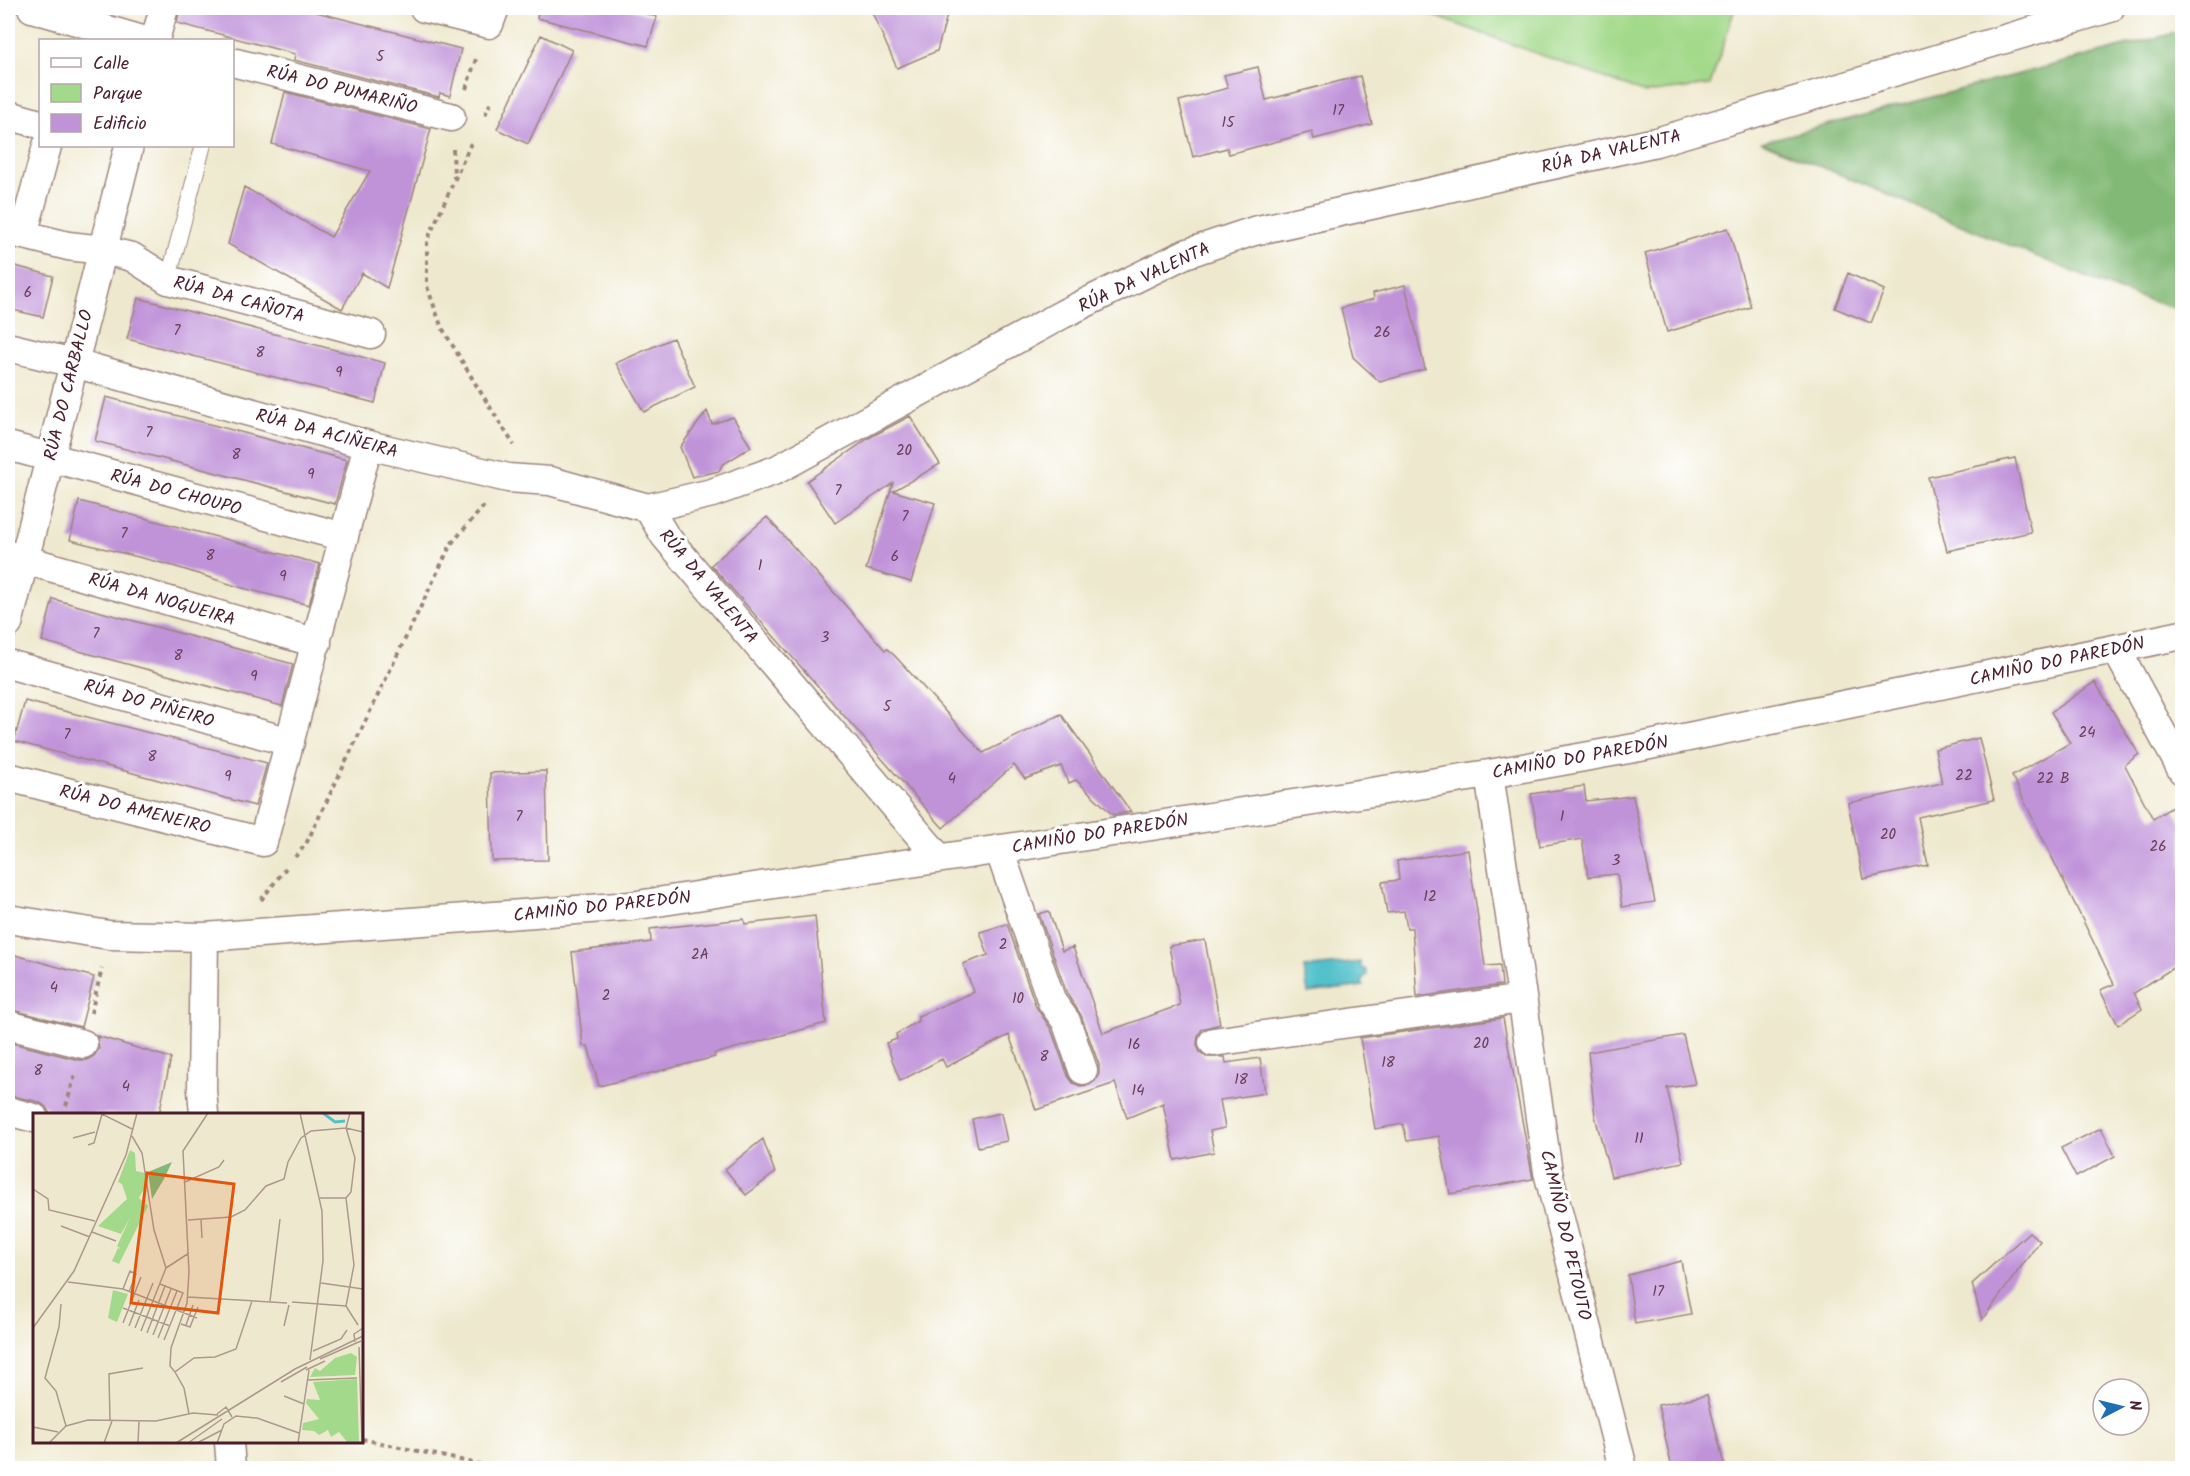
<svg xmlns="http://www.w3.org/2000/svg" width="2190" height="1476" viewBox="0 0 2190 1476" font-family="Kalam,sans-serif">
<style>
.green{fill:#a3d98a;stroke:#767c5a;stroke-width:1.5}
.forest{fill:#82b976;stroke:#666c50;stroke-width:1.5}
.water{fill:#53c1cb;stroke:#4e707b;stroke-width:1.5}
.building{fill:#c093d9}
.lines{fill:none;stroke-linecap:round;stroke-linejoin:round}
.lane-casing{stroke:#9c847c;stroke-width:17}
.street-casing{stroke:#9c847c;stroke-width:31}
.path{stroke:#9c847c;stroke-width:4;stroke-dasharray:4.5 4.5;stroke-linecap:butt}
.lane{stroke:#fff;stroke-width:15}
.street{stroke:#fff;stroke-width:28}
.labels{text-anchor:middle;stroke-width:6;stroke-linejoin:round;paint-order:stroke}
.number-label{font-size:15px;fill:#683c56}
.street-label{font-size:18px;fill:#4a1f2b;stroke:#fff}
.inset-river{fill:none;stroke:#53c1cb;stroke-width:3}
.inset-road{fill:none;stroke:#ac988d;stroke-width:1.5}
.view{fill:#e0560e;fill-opacity:0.15;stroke:#e0560e;stroke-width:3}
.inset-edge{fill:none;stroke:#4a1f2b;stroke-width:3}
</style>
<rect width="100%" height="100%" fill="#fff"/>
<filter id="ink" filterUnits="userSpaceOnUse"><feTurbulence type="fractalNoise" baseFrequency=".0167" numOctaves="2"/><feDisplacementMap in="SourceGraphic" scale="12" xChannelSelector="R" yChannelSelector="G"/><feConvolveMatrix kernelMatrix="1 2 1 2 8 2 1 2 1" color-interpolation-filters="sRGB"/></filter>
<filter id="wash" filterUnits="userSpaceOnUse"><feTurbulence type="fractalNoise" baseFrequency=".008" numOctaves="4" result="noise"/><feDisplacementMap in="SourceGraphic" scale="24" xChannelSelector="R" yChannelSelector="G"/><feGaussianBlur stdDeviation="1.35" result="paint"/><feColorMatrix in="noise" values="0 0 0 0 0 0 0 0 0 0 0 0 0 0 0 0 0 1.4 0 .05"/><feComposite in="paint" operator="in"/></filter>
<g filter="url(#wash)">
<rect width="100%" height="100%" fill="#eee9ce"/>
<!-- green -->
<path class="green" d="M 1413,8 L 1735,8 L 1710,85 L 1645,93 Z"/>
<!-- forest -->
<path class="forest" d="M 2182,31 L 2182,311 L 2117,290 L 1762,142 Z"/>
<!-- water -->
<path class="water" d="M 1360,962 L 1361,968 L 1366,970 L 1367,975 L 1362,979 L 1363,986 L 1308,993 L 1304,968 Z"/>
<g id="blocks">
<!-- building -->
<path class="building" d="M 180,8 L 300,8 L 461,49 L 450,96 L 440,93 L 439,97 L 294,60 L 295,54 L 177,23 Z
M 539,8 L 626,8 L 657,17 L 648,46 L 537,18 Z
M 870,8 L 949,8 L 937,51 L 897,68 Z
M 541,35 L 572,50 L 528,144 L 497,129 Z
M 1258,67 L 1266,100 L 1360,76 L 1372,124 L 1314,139 L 1312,132 L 1229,154 L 1227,148 L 1193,157 L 1179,101 L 1228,88 L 1224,75 Z
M 285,92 L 431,129 L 387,288 L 362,273 L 342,309 L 228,244 L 244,187 L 331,237 L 370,171 L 272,144 Z
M 1728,228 L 1751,307 L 1667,332 L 1645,253 Z
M 8,264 L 53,276 L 43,317 L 8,309 Z
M 1848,273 L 1884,290 L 1871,323 L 1835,308 Z
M 1405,285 L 1425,369 L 1380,382 L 1353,357 L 1341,308 L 1374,299 L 1373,293 Z
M 138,298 L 385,363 L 375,403 L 127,339 Z
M 673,338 L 695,387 L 644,412 L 616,363 Z
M 106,397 L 347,460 L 335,504 L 95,441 Z
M 707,411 L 712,424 L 733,417 L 751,447 L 722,465 L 719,471 L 692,477 L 680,447 Z
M 910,416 L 940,464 L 893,491 L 935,503 L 911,582 L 866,569 L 893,483 L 835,523 L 807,481 L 869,438 Z
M 2015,458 L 2031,532 L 1947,551 L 1928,477 Z
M 79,501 L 320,564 L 309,605 L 239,587 L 170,565 L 70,540 Z
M 767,517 L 885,650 L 887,649 L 895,656 L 983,753 L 1061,714 L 1131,812 L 1113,815 L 1076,780 L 1069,783 L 1061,766 L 1025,779 L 1014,765 L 943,828 L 711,565 Z
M 53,599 L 293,664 L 282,706 L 42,641 Z
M 2095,682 L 2139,754 L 2125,765 L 2153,819 L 2172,807 L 2182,824 L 2182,962 L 2134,993 L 2142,1009 L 2118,1025 L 2100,990 L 2114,984 L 2012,776 L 2070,743 L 2051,712 Z
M 25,701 L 267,763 L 255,806 L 14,741 Z
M 1979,738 L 1994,800 L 1918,817 L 1928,865 L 1863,879 L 1848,803 L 1942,783 L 1935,749 Z
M 546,771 L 548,860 L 492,861 L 490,773 Z
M 1584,786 L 1586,801 L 1633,796 L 1655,902 L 1622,907 L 1617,874 L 1588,877 L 1582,839 L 1540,846 L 1531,794 Z
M 1468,850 L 1485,966 L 1500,965 L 1502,985 L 1417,997 L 1412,928 L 1407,928 L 1404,911 L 1387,913 L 1382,882 L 1399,880 L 1397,861 Z
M 1049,911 L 1062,951 L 1073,947 L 1103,1033 L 1180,1005 L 1169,946 L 1205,940 L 1220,1024 L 1202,1029 L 1198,1036 L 1197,1045 L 1200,1052 L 1206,1057 L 1225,1057 L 1226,1063 L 1260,1058 L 1265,1093 L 1220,1100 L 1225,1128 L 1210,1131 L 1214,1152 L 1175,1160 L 1163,1103 L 1127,1118 L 1115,1083 L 1036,1110 L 1009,1035 L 946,1067 L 942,1059 L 900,1081 L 886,1043 L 897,1039 L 896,1034 L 918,1021 L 918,1016 L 974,992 L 963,964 L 988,955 L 980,932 L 1007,924 L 1036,1007 L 1051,1029 L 1068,1076 L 1073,1083 L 1080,1086 L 1089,1085 L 1095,1081 L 1099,1074 L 1099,1065 L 1081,1015 L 1067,994 L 1039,914 Z
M 815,916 L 826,1023 L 714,1054 L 715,1057 L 599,1086 L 588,1046 L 583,1046 L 572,952 L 651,942 L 650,929 L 744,919 L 745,924 Z
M 8,953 L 94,977 L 81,1027 L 8,1009 Z
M 1503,1018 L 1533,1179 L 1450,1194 L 1439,1136 L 1407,1141 L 1403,1124 L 1375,1129 L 1360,1038 Z
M 1683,1035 L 1695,1084 L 1667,1088 L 1683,1162 L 1611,1177 L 1595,1116 L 1588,1052 Z
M 97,1036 L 171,1058 L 159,1114 L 50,1114 L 46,1107 L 39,1102 L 8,1095 L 8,1042 L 79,1060 L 87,1060 L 94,1056 L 99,1049 Z
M 1001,1113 L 1007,1141 L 978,1147 L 972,1119 Z
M 2101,1128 L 2115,1156 L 2076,1177 L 2061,1148 Z
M 763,1139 L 775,1173 L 746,1195 L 725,1169 Z
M 2029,1232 L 2040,1241 L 1982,1320 L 1972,1284 Z
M 1681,1261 L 1691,1314 L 1635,1324 L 1628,1275 Z
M 1707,1395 L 1725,1468 L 1672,1468 L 1658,1405 Z"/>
</g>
</g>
<g filter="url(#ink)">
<use href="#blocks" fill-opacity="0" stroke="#9c847c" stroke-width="1.5"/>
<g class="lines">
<!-- lane casing -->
<g class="lane-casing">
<path id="lane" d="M 168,280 L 203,146"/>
</g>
<!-- street casing -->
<g class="street-casing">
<path id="street" d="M 32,8 L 142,40
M 424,8 L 489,24 L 495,8
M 155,40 L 164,8
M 232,62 L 451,117
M 8,115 L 40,124
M 8,231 L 68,246 L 103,250 L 132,257 L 168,280 L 371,334
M 23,235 L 47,146
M 8,347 L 74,363 L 368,445 L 508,478 L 550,481 L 648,508 L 712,493 L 776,470 L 1063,314 L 1185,254 L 1254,231 L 1656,142 L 2110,8
M 8,446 L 344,537
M 648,508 L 665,536 L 939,858
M 8,555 L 317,643
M 8,624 L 129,146
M 2116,649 L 2182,770
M 8,664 L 290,742
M 1489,774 L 1548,1172 L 1623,1468
M 8,777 L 263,842 L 368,445
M 999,849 L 1052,1002 L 1066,1021 L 1083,1070
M 8,919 L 109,935 L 204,937 L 631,906 L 1489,774 L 1640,747 L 2182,635
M 8,1025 L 83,1044
M 1213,1042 L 1522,999
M 8,1111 L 34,1118
M 204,1114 L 202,1090 L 204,937
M 229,1442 L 231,1468"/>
</g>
<!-- path -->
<path class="path" d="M 466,89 L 477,56
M 485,115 L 491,102
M 471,143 L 427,241 L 427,286 L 441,326 L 478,388 L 514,445
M 453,149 L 454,178
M 295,857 L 306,844 L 451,544 L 484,506
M 261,900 L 286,868
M 91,1013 L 102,968
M 66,1106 L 75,1075
M 362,1439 L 497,1468"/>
<!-- lane -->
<use href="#lane" class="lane"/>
<!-- street -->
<use href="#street" class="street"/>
</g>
</g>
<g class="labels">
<!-- number labels -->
<g class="number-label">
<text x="380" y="61">5</text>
<text x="1338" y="115">17</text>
<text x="1228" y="127">15</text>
<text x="28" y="297">6</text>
<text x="177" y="335">7</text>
<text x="1382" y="337">26</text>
<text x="260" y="357">8</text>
<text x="339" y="377">9</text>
<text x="149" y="437">7</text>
<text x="904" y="455">20</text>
<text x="236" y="459">8</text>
<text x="311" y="479">9</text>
<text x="838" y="495">7</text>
<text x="905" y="521">7</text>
<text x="124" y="538">7</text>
<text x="210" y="560">8</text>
<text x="895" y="561">6</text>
<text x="760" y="570">1</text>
<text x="283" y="581">9</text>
<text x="96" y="638">7</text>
<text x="825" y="642">3</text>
<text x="178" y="660">8</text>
<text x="254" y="681">9</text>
<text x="887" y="711">5</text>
<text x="2087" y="737">24</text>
<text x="67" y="739">7</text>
<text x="152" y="761">8</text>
<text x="1964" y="780">22</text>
<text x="228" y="781">9</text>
<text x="952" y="783">4</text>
<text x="2053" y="783">22 B</text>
<text x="519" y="821">7</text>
<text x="1562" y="821">1</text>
<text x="1888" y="839">20</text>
<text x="2158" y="851">26</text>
<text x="1616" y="865">3</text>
<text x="1430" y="901">12</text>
<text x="1003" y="949">2</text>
<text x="700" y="959">2A</text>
<text x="54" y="992">4</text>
<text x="606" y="1000">2</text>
<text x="1018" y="1003">10</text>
<text x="1481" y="1048">20</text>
<text x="1134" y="1049">16</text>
<text x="1044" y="1061">8</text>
<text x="1388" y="1067">18</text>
<text x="38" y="1075">8</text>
<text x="1241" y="1084">18</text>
<text x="126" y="1091">4</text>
<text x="1138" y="1095">14</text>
<text x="1639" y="1143">11</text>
<text x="1658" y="1296">17</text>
</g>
<!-- street labels -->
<g class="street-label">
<text transform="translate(342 89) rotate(14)" y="6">RÚA DO PUMARIÑO</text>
<text transform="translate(1611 151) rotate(-13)" y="6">RÚA DA VALENTA</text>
<text transform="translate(1144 277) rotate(-25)" y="6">RÚA DA VALENTA</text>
<text transform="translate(239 299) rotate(15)" y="6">RÚA DA CAÑOTA</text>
<text transform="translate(68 385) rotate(-76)" y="6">RÚA DO CARBALLO</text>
<text transform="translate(327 433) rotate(15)" y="6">RÚA DA ACIÑEIRA</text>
<text transform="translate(176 492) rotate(15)" y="6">RÚA DO CHOUPO</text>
<text transform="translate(709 586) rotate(50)" y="6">RÚA DA VALENTA</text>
<text transform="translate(162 599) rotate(16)" y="6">RÚA DA NOGUEIRA</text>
<text transform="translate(2057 661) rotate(-12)" y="6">CAMIÑO DO PAREDÓN</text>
<text transform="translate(149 703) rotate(16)" y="6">RÚA DO PIÑEIRO</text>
<text transform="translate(1580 757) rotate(-10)" y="6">CAMIÑO DO PAREDÓN</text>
<text transform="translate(135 809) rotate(14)" y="6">RÚA DO AMENEIRO</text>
<text transform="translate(1100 833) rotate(-9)" y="6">CAMIÑO DO PAREDÓN</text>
<text transform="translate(602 906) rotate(-6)" y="6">CAMIÑO DO PAREDÓN</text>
<text transform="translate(1566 1235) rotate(77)" y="6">CAMIÑO DO PETOUTO</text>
</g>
</g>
<!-- overview -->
<g transform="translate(33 1113)">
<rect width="330" height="330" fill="#eee9ce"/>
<path d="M 97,37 L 102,40 L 103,58 L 112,60 L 113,72 L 106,85 L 115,93 L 86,151 L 79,148 L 85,135 L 88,136 L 84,133 L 97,105 L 88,121 L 65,113 L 94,86 L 89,71 L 85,69 ZM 80,177 L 95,181 L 84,209 L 75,205 ZM 318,240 L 324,244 L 322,262 L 277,264 L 282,255 L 287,258 L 302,245 ZM 324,266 L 326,330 L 315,330 L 306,319 L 298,324 L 295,317 L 286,322 L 281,318 L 269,317 L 270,310 L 286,306 L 273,290 L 274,286 L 287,287 L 280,269 Z" fill="#a3d98a"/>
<path d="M 139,49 L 131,66 L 119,86 L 115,59 Z" fill="#82b976"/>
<path class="inset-river" d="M 290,0 L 302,9 L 312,8"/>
<path class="inset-road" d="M 267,0 L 289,98 L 290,148 L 277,247M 99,23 L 109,40 L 121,117 L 133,155M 40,25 L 62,19M 55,32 L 61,30 L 69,1 L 99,16M 152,69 L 186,54 L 191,47M 0,76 L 15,86 L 16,97 L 62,108M 287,85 L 313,85M 155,107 L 198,104 L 212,97 L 233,73 L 251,66 L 255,49 L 268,25 L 278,18 L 313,15 L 330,19M 168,107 L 169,125M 28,113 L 57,124M 59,119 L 83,128M 133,155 L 156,140M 35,169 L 90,176 L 164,205M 288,170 L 330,176M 127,171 L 150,180 L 131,227M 90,176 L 97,158 L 103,161 L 96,179M 155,184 L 254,190M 237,188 L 247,106M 259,189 L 313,193 L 325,212M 28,191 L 26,214 L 12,265 L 23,278 L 33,313M 313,193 L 321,152 L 313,85 L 318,79 L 322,45 L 313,15 L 317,0M 90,195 L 137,213M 90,210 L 108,164M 148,211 L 157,214 L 165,194M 153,212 L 160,192M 96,213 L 106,187M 251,213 L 256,192M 0,215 L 41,158 L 93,42 L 104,0M 102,215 L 120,170M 108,218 L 133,155M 114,220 L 132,173M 120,222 L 138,176M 125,225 L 144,178M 322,229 L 321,221 L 330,215M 326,234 L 329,330M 280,238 L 308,226 L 314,217M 287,246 L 328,228M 273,257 L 292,248M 142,259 L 137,253 L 138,235 L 154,190 L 156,159 L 150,38 L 175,0M 274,267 L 324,265M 248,269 L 274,254M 251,283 L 271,291M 156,301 L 151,275 L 142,259 L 161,245 L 182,244 L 203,236 L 219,188M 184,301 L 193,294 L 199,304M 77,308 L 76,261 L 110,255M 0,314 L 25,319M 16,330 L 33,313 L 55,307 L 123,308 L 160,300 L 185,302M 71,330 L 79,308M 105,330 L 106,308M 143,330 L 262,256 L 330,223M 155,330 L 189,306M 164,330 L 189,317M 184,330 L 191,311 L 203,303 L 224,305 L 266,320M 265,330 L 276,257"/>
<path class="view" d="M 114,60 L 201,71 L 185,200 L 98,190 Z"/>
<rect width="330" height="330" class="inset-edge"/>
</g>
<!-- margin -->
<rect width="2190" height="1476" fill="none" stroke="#fff" stroke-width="30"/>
<!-- legend -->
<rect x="39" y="39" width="195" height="108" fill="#ffffff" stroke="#b7a5aa" stroke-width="1.5"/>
<rect x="51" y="58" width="30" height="9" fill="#ffffff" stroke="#b7a5aa" stroke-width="1.5"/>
<text x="93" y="69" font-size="18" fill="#4a1f2b">Calle</text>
<rect x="51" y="84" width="30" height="18" fill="#a3d98a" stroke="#b7a5aa" stroke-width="1.5"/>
<text x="93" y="99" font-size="18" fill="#4a1f2b">Parque</text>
<rect x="51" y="114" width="30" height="18" fill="#c093d9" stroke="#b7a5aa" stroke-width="1.5"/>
<text x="93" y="129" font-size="18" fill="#4a1f2b">Edificio</text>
<!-- north arrow -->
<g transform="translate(2121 1407) rotate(83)"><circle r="28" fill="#ffffff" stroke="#b7a5aa" stroke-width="1.5"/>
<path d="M0-4.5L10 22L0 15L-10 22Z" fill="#1f6fb2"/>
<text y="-9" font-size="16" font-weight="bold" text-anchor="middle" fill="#4a1f2b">N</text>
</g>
</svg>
